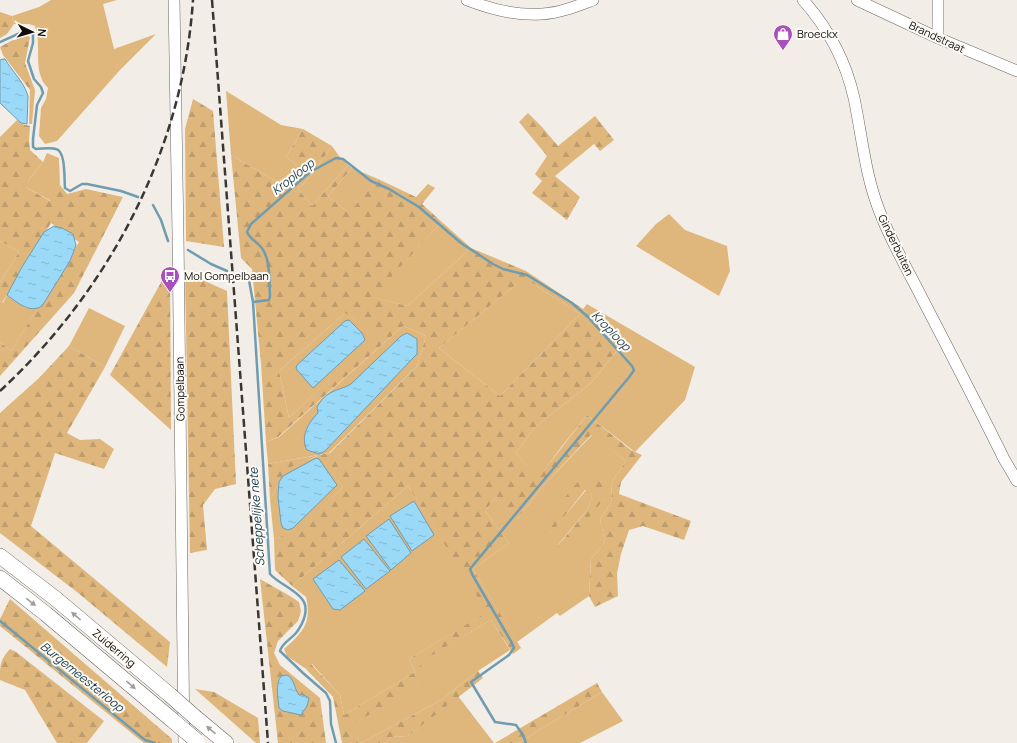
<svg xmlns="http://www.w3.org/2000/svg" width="1017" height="743" viewBox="0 0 1017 743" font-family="Manrope,sans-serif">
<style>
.grass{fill:#dfb77d;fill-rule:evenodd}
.forest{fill:url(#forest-firs);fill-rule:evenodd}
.water{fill:url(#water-ripples);stroke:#709cb0}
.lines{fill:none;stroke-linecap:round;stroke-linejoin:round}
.stream{stroke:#709cb0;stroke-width:2.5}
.secondary-casing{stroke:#6a6660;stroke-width:12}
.highway-casing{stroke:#6a6660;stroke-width:16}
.secondary{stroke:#fff;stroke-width:11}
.highway{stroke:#fff;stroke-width:15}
.rail{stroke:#393733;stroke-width:2.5;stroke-dasharray:8 4;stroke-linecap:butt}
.highway-bridge-casing{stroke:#6a6660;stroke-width:16;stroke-linecap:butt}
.highway-bridge{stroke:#fff;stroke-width:15}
.oneway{fill:#9f9e9d}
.labels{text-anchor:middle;stroke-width:4;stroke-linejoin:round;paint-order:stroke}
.poi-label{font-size:11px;fill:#0e0d0a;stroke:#fefaf5;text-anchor:start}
.street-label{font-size:11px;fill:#0e0d0a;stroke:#fefaf5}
.water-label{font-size:12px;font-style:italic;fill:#183d4d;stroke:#fefaf5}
</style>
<defs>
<pattern id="forest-firs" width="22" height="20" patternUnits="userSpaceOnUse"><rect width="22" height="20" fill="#dfb77d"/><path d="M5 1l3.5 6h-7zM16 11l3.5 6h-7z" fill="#be9c6b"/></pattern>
<pattern id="water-ripples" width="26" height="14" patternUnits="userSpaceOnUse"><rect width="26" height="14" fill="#9ad9f7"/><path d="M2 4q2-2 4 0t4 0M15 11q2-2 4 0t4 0" fill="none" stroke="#84b9d2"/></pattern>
</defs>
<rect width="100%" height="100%" fill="#f2ede6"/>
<!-- grass -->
<path class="grass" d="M 51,0 L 117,0 L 103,4 L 114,49 L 156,34 L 120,70 L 57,141 L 45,144 L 39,136 L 41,108 L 46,99 L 48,88 C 45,85 42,81 41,77 C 35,61 41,43 35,26 L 29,24 L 14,24 L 12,16 L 39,7 Z
M 226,91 L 281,125 L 303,129 L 286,157 L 300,168 L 277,182 L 231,155 Z
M 332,146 L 339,156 L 348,165 L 312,206 L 298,189 L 310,177 Z
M 47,153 L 59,158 L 60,185 L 51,201 L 24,186 L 43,162 Z
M 352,168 L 378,179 L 350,214 L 328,196 Z
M 669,214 L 685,230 L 727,246 L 730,271 L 719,296 L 636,246 L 656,224 Z
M 443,223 L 471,248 L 407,306 L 372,297 L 435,229 Z
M 0,241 L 19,252 L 0,283 Z
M 518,283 L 532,283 L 580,314 L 500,396 L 439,348 Z
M 7,295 L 26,308 L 38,308 L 11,351 L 0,342 L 0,301 L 3,303 Z
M 587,304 L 695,367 L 685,400 L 635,452 L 587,415 L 559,450 L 538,479 L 516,453 L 534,428 L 591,383 L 619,348 L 583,309 Z
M 89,308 L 125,326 L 105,367 L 69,346 Z
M 345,313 L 377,335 L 289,418 L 279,371 Z
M 403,326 L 426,336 L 417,366 L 329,453 L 268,464 L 266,442 L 279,437 Z
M 592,435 L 626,461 L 612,482 L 611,503 L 600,519 L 605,542 L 591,559 L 589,596 L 560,616 L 557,613 L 517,642 L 473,569 L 509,543 L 485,511 L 496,497 L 518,518 L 544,485 ZM 581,479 L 604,499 L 557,546 L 588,509 L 592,495 L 586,490 L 549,535 L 541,528 Z
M 318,456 L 343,487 L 296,533 L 274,539 L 270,500 L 286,468 Z
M 408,486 L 488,612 L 409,659 L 415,672 L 344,715 L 340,695 L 312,664 L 306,669 L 287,656 L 284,649 C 303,632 312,623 306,597 L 292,586 Z
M 491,620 L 510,650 L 478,671 L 441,700 L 361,743 L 348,727 L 428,678 L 418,663 Z
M 602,692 L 623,721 L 580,743 L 518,743 Z
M 458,696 L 494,743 L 384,743 L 392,737 L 408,736 Z"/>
<!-- forest -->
<path class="forest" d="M 0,12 L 12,16 L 14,24 L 7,34 L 0,38 Z
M 24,34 L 30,37 L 25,63 L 35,90 L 32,124 L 29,124 L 30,90 L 3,55 L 0,47 Z
M 193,99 L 213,111 L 224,247 L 186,241 L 185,129 Z
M 528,113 L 542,127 L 558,146 L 595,116 L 614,140 L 600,151 L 594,144 L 555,176 L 580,197 L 567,220 L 532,193 L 542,181 L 535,174 L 547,156 L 519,122 Z
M 17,120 L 22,124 L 30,126 L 29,140 L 30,150 L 43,162 L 24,186 L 50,201 L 60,185 L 67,194 L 86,189 L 123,197 L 74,293 L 0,376 L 0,342 L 11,351 L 79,242 L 51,223 L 2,303 L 0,301 L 0,283 L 19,252 L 0,241 L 0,137 Z
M 303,129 L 332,146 L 310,177 L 298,189 L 312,206 L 348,165 L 352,168 L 328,196 L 349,213 L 378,179 L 416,197 L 428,184 L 435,188 L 422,204 L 443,223 L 435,229 L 373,297 L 407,306 L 471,248 L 526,271 L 583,309 L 619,348 L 591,383 L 534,428 L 516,453 L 538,478 L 587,415 L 631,450 L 642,455 L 621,482 L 619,494 L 691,521 L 684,540 L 643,526 L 629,530 L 621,554 L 617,573 L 618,596 L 595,607 L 589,596 L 591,559 L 605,542 L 600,519 L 611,503 L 612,482 L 626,461 L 591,435 L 544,485 L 517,519 L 496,497 L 485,511 L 509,543 L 473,569 L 521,648 L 513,654 L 491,620 L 419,663 L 429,678 L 349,727 L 361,743 L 441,700 L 478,671 L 483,678 L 408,736 L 392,737 L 384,743 L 342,743 L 333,697 L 306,669 L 311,664 L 340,695 L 344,715 L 415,672 L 409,659 L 487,612 L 408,486 L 292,586 L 275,570 L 274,539 L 296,532 L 343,487 L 317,456 L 286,469 L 270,500 L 268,464 L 330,453 L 417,366 L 426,336 L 403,326 L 278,437 L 266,442 L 261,364 L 252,269 L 241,258 L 231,155 L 277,182 L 300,168 L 286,157 ZM 518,283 L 532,283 L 580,314 L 500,396 L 439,348 ZM 345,313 L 376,335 L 289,418 L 279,371 Z
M 185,272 L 227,291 L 236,484 L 215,489 L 203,505 L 207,550 L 190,553 Z
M 170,273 L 170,284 L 171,430 L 110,375 L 165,275 Z
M 69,346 L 105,367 L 67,433 L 80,440 L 100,439 L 114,449 L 104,469 L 55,453 L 31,526 L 170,642 L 167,667 L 77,592 L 0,533 L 0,413 L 39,378 Z
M 594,473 L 600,476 L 605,485 L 604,499 L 562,551 L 557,547 L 588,509 L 592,495 L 585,490 L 549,536 L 540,528 L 581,478 L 588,483 Z
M 260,579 L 290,596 L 299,602 L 301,611 L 298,621 L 278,641 L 274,653 L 280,665 L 320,698 L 326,743 L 278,743 Z
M 10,599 L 172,739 L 172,743 L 144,743 L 140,740 L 0,626 L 0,619 Z
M 10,649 L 16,652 L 104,721 L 87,743 L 57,743 L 25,690 L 0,680 C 0,665 0,660 10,649 Z
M 597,683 L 602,692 L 518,743 L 495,743 Z
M 195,689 L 214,692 L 258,718 L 260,743 L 256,743 Z"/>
<!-- water -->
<path class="water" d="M 3,59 L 5,59 C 12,71 24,82 28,96 L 27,124 L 21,123 L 0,103 L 0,60 Z
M 54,226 L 62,228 L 73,234 L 76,245 L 70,261 L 42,306 C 29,314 17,302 7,295 L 22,267 L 44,232 Z
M 349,320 L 362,333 L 365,340 L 313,388 L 297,370 L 296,368 L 297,365 L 345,321 Z
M 407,333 L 417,339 L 417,354 L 412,359 L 325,451 L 319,454 L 307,450 C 300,437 308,423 318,413 L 317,407 C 320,402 324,396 330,393 C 337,389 345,388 351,384 L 401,336 Z
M 316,458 L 319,459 L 337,485 L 293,528 L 288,530 L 283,528 L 281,523 L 278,497 L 279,482 L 283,476 Z
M 414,501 L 434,535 L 412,551 L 390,516 Z
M 389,519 L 411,553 L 391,570 L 366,536 Z
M 364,539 L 390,571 L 366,589 L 341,557 Z
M 339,560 L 365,591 L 340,610 L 333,609 L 313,579 Z
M 287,675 C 294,678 294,688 299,695 L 304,695 L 309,698 L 307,706 L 301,715 L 283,711 L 279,708 C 278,698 275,685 281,676 Z"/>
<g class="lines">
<!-- stream -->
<path class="stream" d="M 0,42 L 29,29 L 33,33 L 33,43 L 28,61 L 34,79 L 41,87 L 43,93 L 37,105 L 33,139 L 33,147 L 36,149 C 42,149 50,147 56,149 C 66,151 64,179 65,188 L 70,191 L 82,184 L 87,184 L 121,191 L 138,197
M 153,205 L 161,220 L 168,241
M 188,250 L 211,264 L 227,271
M 243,271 L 248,275 L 253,302 L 270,574 C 279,584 293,588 302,599 C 310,609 303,624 296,633 C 291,639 282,643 280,651 L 303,673 L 326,693 L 330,701 L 331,724 L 336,743
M 253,302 L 269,300 L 270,296 C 269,281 271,259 261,247 C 256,241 250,239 247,232 L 251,224 L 310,172 L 336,158 L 343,159 L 371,181 L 389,189 L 419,207 L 461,243 L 493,264 L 503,269 L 527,275 L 572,303 L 588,317 L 632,366 L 634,370 L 630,376 L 470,569 L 473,576 L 512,643 L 514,648 L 509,655 L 471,682 L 495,722 L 516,725 L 523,735 L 526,743
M 0,621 L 145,740 L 155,743"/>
<!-- secondary casing -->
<g class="secondary-casing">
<path id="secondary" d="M 174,0 L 178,235 L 184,743
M 467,0 C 490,9 517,16 542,14 C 560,13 577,6 593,0
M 803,0 C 828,28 846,62 854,98 C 862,136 865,174 879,210 C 891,242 909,272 924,302 C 951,354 978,406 1004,459 L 1017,481
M 857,0 L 938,38 L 1017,71
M 938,0 L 938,38"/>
</g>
<!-- highway casing -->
<g class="highway-casing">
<path id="highway" d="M 0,556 L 56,599 L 170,695
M 0,578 L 46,614 L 171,719
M 196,718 L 226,743"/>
</g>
<!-- secondary -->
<use href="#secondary" class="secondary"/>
<!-- highway -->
<use href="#highway" class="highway"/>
<!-- rail -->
<path class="rail" d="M 212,0 L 268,743
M 0,391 C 110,289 183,150 193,0"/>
<!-- highway-bridge casing -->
<g class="highway-bridge-casing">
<path id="highway-bridge" d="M 170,695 L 196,718
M 171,719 L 197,741"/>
</g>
<!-- highway-bridge -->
<use href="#highway-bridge" class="highway-bridge"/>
</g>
<!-- one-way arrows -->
<defs><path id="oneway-solid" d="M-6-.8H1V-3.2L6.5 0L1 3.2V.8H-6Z"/></defs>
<g class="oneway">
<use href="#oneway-solid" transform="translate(31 602) rotate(38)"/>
<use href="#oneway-solid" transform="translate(76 616) rotate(-140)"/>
<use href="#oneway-solid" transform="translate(131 685) rotate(41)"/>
<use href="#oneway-solid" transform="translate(211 730) rotate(-140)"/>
</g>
<!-- icons -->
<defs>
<g id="shop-pin" transform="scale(1)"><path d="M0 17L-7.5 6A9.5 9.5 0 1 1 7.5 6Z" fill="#a84fbc" stroke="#fefaf5"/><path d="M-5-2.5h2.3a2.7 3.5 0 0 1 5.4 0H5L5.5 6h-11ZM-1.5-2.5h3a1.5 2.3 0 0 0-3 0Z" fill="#fff"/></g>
<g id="bus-pin" transform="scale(1)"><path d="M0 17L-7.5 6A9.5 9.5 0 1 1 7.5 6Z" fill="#a84fbc" stroke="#fefaf5"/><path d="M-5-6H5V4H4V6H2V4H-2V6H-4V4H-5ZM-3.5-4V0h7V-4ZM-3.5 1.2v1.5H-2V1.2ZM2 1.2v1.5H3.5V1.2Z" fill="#fff"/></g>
</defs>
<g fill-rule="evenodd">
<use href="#shop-pin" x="783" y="34"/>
<use href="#bus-pin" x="170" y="276"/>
</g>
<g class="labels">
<!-- poi labels -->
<g class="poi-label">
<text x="797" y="38">Broeckx</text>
<text x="184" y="280">Mol Gompelbaan</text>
</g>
<!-- street labels -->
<g class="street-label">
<text transform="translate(937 37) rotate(25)" y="4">Brandstraat</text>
<text transform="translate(896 245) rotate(64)" y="4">Ginderbuiten</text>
<text transform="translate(180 389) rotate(-91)" y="4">Gompelbaan</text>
<text transform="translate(114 648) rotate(40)" y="4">Zuiderring</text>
</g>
<!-- water labels -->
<g class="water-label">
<text transform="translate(293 177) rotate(-38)" y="4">Kroploop</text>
<text transform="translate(611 331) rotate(46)" y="4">Kroploop</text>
<text transform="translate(257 517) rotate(-94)" y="4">Scheppelijke nete</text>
<text transform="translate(82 677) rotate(39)" y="4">Burgemeesterloop</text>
</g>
</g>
<!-- north arrow -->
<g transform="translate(32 32) rotate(95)" stroke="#fefaf5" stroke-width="3" paint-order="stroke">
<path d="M0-3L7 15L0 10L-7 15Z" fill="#0e0d0a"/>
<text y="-6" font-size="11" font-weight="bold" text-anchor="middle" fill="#0e0d0a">N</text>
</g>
</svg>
